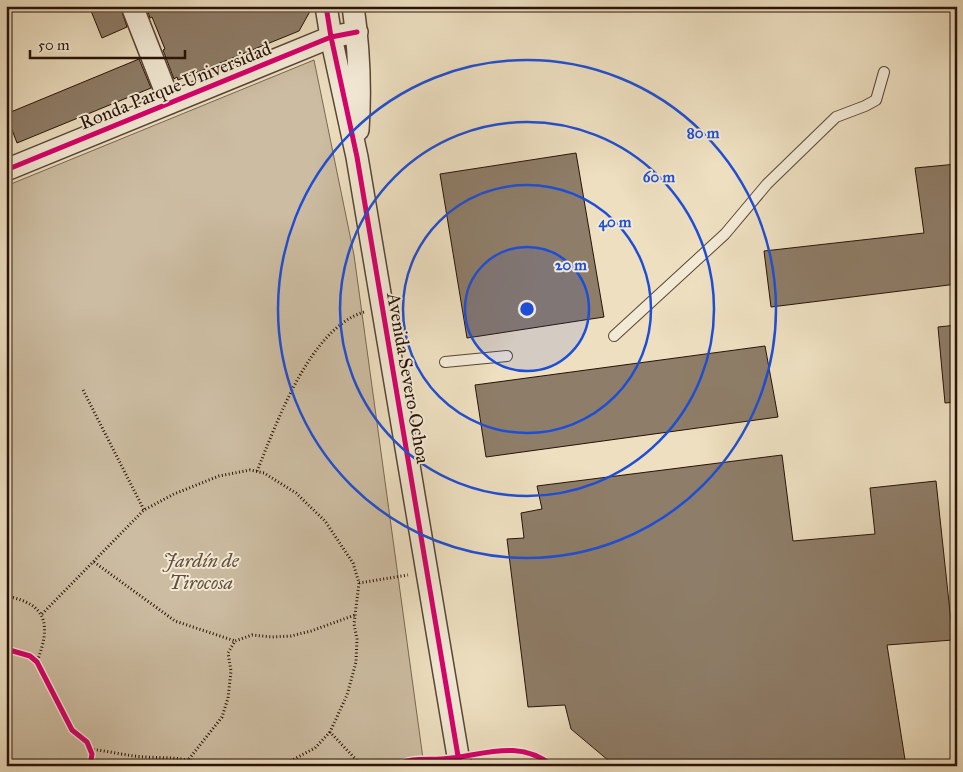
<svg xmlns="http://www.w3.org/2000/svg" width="963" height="772" viewBox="0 0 963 772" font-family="'IM FELL Great Primer',serif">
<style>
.green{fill:#ccbca1;stroke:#7a6754}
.building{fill:#8e7d68;stroke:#281208}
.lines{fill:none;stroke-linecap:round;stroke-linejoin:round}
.service-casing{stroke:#594536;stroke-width:12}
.minor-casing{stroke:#594536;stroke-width:24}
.path{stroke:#281208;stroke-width:3;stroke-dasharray:1 2.5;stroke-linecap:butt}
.service{stroke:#f3ead6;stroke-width:10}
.minor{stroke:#f3ead6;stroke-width:21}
.cycleway-casing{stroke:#f3ead6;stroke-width:8}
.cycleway{stroke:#d6006c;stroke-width:5}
.ring{fill:none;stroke:#1d4ed8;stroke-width:2.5}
.labels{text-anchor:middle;stroke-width:4;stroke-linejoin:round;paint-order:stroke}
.street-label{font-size:19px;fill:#281208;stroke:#f3ead6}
.park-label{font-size:19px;font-style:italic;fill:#614e3e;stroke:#f3ead6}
.centre{fill:#1d4ed8;stroke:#f3ead6;stroke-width:2.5}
.ring-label{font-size:15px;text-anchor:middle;font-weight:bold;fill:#1d4ed8;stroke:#f3ead6;stroke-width:4;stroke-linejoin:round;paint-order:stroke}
</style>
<rect width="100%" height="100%" fill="#eddfc0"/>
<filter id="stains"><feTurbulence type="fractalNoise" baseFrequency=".004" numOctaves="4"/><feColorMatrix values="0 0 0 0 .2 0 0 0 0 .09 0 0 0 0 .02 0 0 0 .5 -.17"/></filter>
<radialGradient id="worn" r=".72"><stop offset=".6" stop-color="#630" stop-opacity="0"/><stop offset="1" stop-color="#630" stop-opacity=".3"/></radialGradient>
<!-- green -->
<path class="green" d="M 314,60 L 354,255 L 424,766 L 6,766 L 6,186 Z"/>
<!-- building -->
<path class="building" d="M 89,6 L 120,6 L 127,27 L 102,38 Z
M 146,6 L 313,6 L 299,31 L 178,80 L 177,77 L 174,79 L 163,50 L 165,49 L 152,17 L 150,18 Z
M 139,59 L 151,88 L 17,143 L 6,114 Z
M 576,153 L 604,317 L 467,338 L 440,174 Z
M 957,164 L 957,284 L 771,307 L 764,251 L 924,233 L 915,168 Z
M 957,325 L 957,402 L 945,403 L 938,327 Z
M 765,346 L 778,417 L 486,457 L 475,385 Z
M 782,455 L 793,541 L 875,534 L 870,488 L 936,481 L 953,640 L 887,645 L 906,766 L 615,766 L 571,729 L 565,705 L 528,707 L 507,539 L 524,538 L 521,513 L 542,509 L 537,486 Z"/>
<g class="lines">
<!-- service casing -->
<g class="service-casing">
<path id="service" d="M 614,336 L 725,234 L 767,184 L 836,117 L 865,106 L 876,100 L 884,72
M 445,362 L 507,356"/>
</g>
<!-- minor casing -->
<g class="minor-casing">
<path id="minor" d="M 132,6 L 170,103
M 326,6 L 331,37 L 357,157 L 458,756 L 461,766
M 353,6 C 359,48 361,88 358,130
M 6,170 L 331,37 L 357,32"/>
</g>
<!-- path -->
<path class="path" d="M 83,390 L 144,510
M 257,471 C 277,423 309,329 364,312
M 94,562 L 175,621 L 235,641
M 359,583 L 408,575
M 6,596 C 48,604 51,625 37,662
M 42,614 L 144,510 L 174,494 L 219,476 L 250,470 L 264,473 L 296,493 L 325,521 L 353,563 L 359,583 L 354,624 L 357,639 L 356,662 L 347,695 L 330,732 L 362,766
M 90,749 C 108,751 127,756 145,757 C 167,758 186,757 207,766
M 189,759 L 222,717 L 228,698 L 231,671 L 228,653 L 235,641 L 252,635 L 272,637 L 291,636 L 311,631 L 355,615
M 281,766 L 315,748 L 330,732"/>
<!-- service -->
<use href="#service" class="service"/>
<!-- minor -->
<use href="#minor" class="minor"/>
<!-- cycleway casing -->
<g class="cycleway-casing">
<path id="cycleway" d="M 326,6 L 331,37 L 357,157 L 458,756 L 461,766
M 6,170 L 331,37 L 357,32
M 6,649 L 30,656 L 37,662 L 72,730 L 87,742 L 92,754 L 90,766
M 396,766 C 410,757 426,760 441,759 C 480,757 517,737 553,766"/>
</g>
<!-- cycleway -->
<use href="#cycleway" class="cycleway"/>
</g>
<!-- distance rings -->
<circle cx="527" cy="309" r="62" fill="#1d4ed8" fill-opacity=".12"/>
<g class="ring">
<circle cx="527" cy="309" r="62"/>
<circle cx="527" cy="309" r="124"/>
<circle cx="527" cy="309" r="187"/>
<circle cx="527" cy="309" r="249"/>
</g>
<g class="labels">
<!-- street labels -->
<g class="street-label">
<text transform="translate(175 85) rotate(-22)" y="7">Ronda Parque Universidad</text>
<text transform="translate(409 378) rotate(80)" y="7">Avenida Severo Ochoa</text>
</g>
<!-- park labels -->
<g class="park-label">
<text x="201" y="567">Jardín de<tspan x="201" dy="22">Tirocosa</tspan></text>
</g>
</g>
<circle cx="527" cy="309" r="8" class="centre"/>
<g class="ring-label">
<text x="703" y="138">80 m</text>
<text x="659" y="182">60 m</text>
<text x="615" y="227">40 m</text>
<text x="571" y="270">20 m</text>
</g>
<!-- margin -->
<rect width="963" height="772" fill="none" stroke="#eddfc0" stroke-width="25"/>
<rect x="8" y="8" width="948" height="757" fill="none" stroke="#281208" stroke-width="2.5"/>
<rect x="12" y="12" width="938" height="747" fill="none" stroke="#281208"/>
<!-- scale -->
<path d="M30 50v8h155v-8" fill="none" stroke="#281208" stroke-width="2.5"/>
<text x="38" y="50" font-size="15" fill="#281208" stroke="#f3ead6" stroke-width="4" paint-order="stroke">50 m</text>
<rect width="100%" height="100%" filter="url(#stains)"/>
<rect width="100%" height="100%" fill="url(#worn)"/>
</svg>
